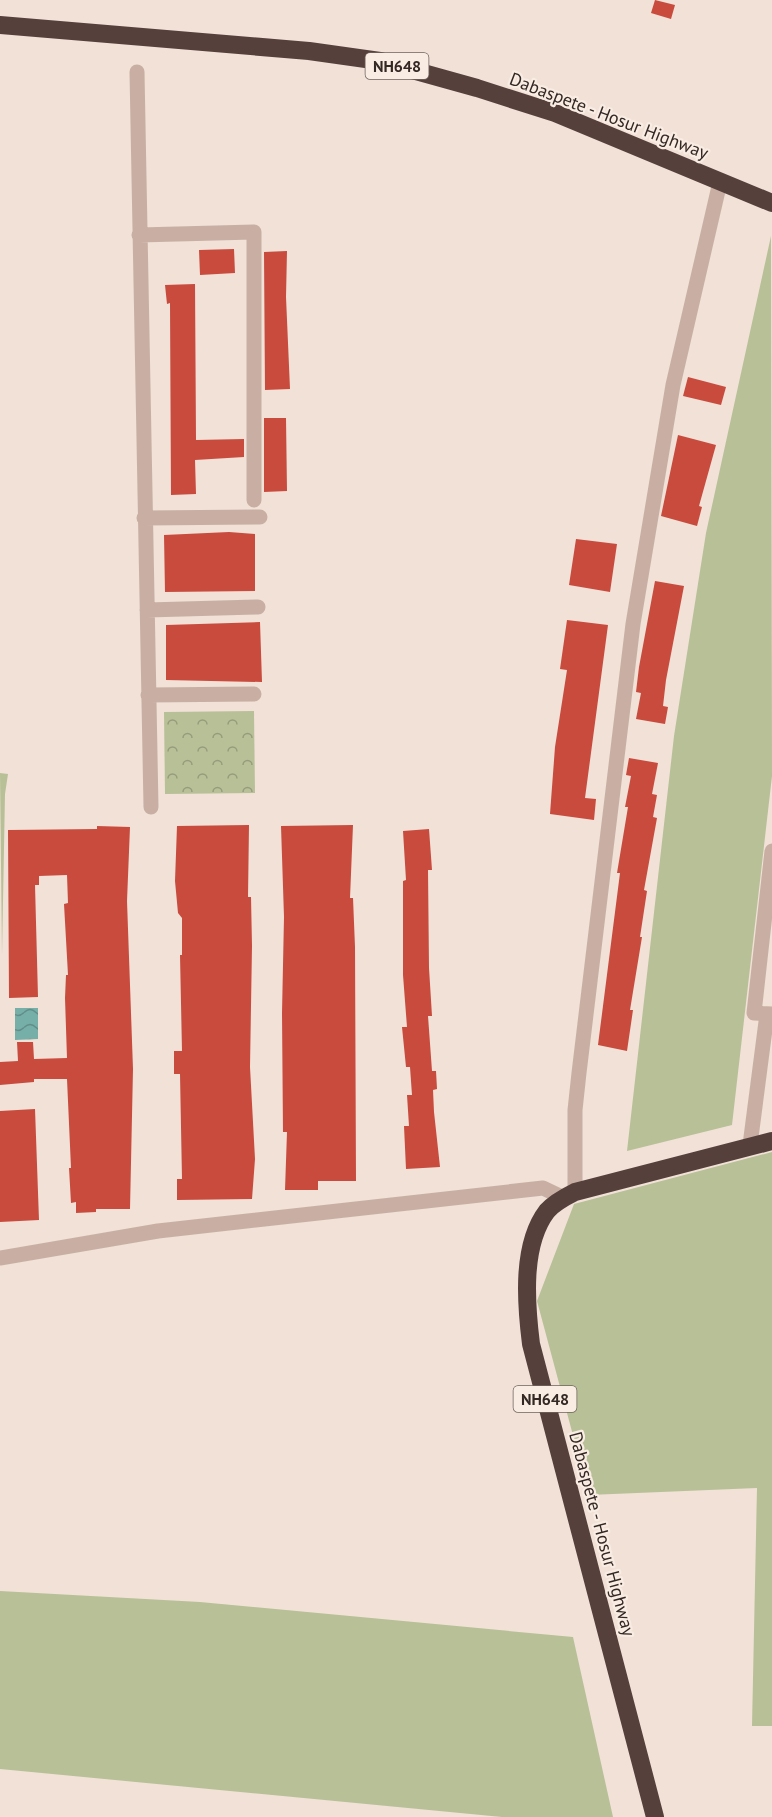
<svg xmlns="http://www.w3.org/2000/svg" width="772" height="1817" viewBox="0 0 772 1817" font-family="'PT Sans',sans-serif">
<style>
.green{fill:#b8c097}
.park{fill:url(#park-crowns)}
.water{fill:url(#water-waves)}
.building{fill:#c84b3e}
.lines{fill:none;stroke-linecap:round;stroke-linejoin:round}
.minor{stroke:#c9afa3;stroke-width:15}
.highway{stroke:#55403c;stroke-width:18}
.labels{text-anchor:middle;stroke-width:4.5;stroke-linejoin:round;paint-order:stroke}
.shield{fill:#f9ece3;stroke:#6f635e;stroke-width:1.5}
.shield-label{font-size:16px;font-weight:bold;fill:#342825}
.street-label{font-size:18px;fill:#342825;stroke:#f9ece3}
</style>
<defs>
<pattern id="park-crowns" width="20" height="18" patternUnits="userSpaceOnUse" patternTransform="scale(1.5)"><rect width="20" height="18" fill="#b8c097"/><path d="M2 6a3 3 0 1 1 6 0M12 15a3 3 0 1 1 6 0" fill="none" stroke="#969c7b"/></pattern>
<pattern id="water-waves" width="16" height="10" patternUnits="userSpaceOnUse" patternTransform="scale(1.5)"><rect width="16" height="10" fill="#76aea8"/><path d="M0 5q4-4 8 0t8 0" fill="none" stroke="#628e89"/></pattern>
</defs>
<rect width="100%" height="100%" fill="#f1e1d7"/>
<!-- green -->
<path class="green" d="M 771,236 L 772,776 L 732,1125 L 627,1151 L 674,736 L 706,533 Z
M 0,773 L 8,774 L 5,794 L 2,955 Z
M 772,1152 L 772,1726 L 752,1726 L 757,1488 L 589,1495 L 537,1301 L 574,1204 Z
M 0,1591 L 200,1602 L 573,1637 L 613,1817 L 502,1817 L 0,1769 Z"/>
<!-- park -->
<path class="park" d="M 254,711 L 255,793 L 165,794 L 164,712 Z"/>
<!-- water -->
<path class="water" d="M 15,1008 L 38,1008 L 38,1039 L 15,1040 Z"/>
<!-- building -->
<path class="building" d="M 655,0 L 675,5 L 671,19 L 651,13 Z
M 234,249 L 235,273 L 200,275 L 199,250 Z
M 287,251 L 286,297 L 290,389 L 265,390 L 264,252 Z
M 195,284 L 196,440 L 244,439 L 244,457 L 195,460 L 196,494 L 171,495 L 170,303 L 167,304 L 165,285 Z
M 688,377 L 726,387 L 721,405 L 683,396 Z
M 264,418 L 286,418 L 287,491 L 264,492 Z
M 678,435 L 716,445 L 699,506 L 702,507 L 697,526 L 661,516 Z
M 229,532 L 255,534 L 255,591 L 165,592 L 164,535 Z
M 576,539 L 617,544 L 610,592 L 569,585 Z
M 655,581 L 684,586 L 666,680 L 663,706 L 668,707 L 665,724 L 636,719 L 641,693 L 636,692 L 639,667 Z
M 567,620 L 608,625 L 585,798 L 596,799 L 594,820 L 550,814 L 555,747 L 567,670 L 560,669 Z
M 260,622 L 262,682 L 166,680 L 166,625 Z
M 629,758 L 658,763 L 652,794 L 657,795 L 653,817 L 657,818 L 644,890 L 647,891 L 640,937 L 642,937 L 630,1010 L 633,1010 L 627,1051 L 598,1045 L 620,873 L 617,873 L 628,807 L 625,807 L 631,776 L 626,775 Z
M 249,825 L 248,897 L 251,897 L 252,946 L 250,1067 L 255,1159 L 252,1199 L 177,1200 L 177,1179 L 182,1179 L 180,1074 L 174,1074 L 174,1051 L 182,1051 L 180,955 L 182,955 L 182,918 L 178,913 L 175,881 L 177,826 Z
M 353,825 L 350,898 L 353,898 L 355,947 L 356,1181 L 318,1181 L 318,1190 L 285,1190 L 287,1132 L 283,1132 L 282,1013 L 284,917 L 281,826 Z
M 97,826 L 130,827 L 127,901 L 133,1069 L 130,1209 L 96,1209 L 96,1212 L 76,1213 L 76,1202 L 71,1203 L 69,1168 L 71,1168 L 67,1079 L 34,1079 L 34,1082 L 0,1085 L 0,1062 L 18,1061 L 17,1042 L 33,1042 L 34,1059 L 67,1058 L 65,998 L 66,975 L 68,975 L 64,904 L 68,903 L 67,875 L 39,876 L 39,885 L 35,885 L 38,997 L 9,998 L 8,830 L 97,829 Z
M 429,829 L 432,870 L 428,870 L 429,968 L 432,1016 L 428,1016 L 432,1071 L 436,1071 L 437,1089 L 433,1090 L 434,1112 L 440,1167 L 406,1169 L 404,1126 L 409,1126 L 407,1095 L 412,1095 L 410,1067 L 406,1067 L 402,1027 L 407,1027 L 403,975 L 403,881 L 406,880 L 403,831 Z
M 35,1109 L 39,1220 L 0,1222 L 0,1111 Z"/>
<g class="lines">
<!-- minor -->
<path class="minor" d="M 137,72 L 151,807
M 139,235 L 254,232 L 254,500
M 144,518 L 260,517
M 147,610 L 258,607
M 148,695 L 254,694
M 772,851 L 754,1013 L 772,1014
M 750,1145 L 767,1014
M 575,1192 L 575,1110 L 579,1073 L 633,624 L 673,385 L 720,182
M 0,1258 L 158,1231 L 543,1188 L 564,1198"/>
<!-- highway -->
<path class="highway" d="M 0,25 L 309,51 L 380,61 L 477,88 L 555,113 L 772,203
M 655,1817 L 531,1344 C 526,1304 521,1245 547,1211 C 554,1203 565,1197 575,1192 L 772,1141"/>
</g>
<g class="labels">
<!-- shield labels -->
<g class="shield">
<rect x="365.5" y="53" width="63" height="26" rx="4.5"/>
<rect x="513.5" y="1386" width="63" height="26" rx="4.5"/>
</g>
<g class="shield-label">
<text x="397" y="72">NH648</text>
<text x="545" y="1405">NH648</text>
</g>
<!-- street labels -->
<g class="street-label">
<text transform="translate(609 116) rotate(21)" y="6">Dabaspete - Hosur Highway</text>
<text transform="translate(602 1534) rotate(75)" y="6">Dabaspete - Hosur Highway</text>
</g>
</g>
</svg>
